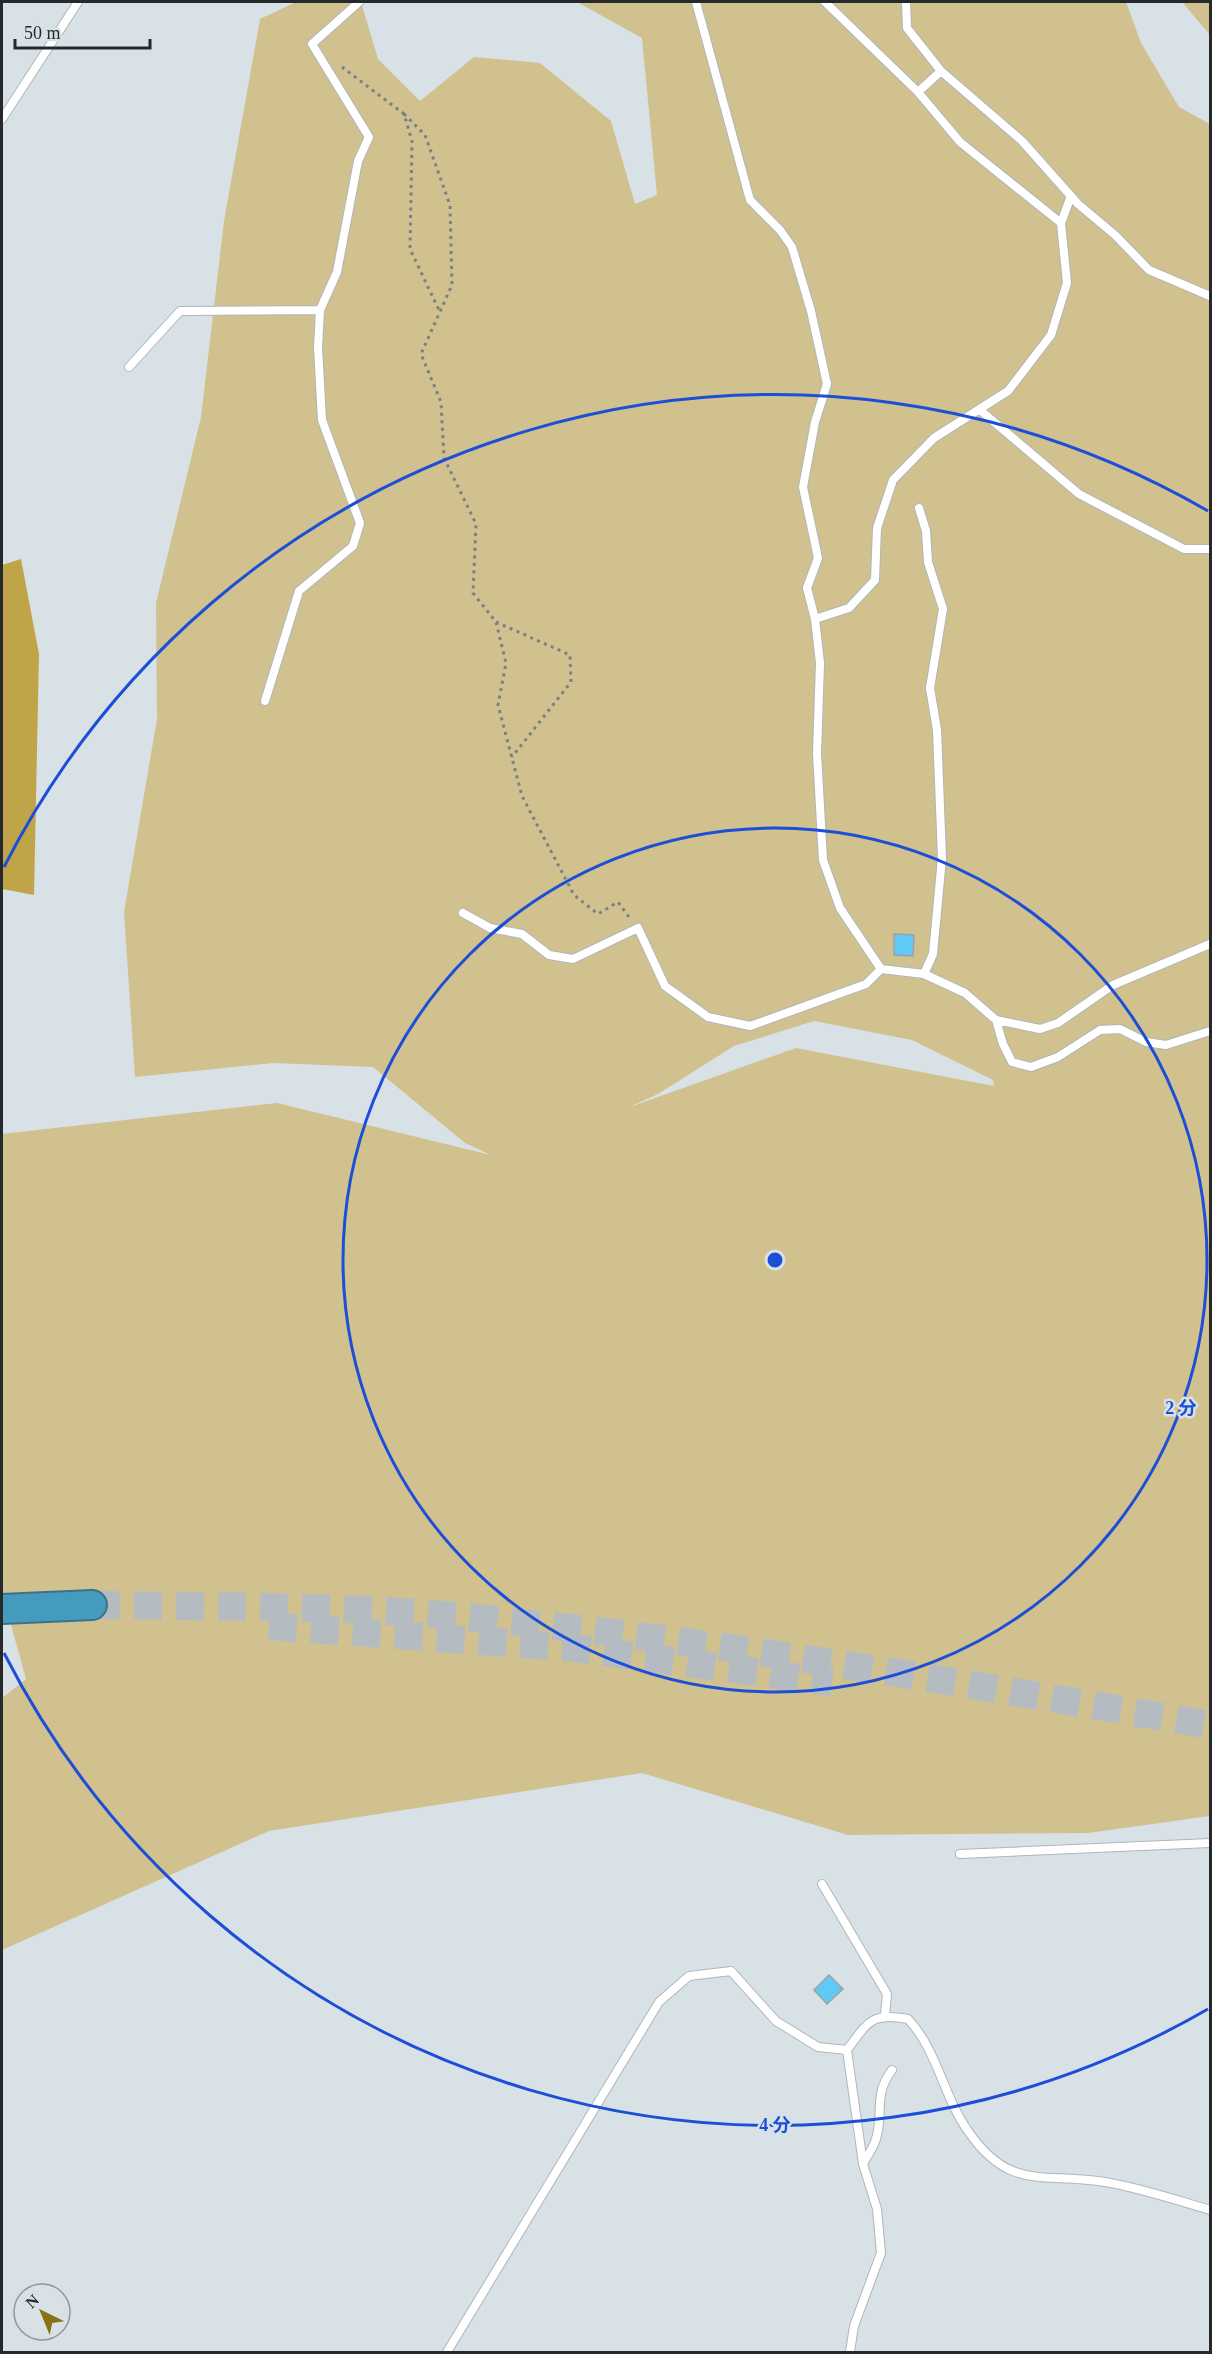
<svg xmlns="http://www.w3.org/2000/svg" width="1212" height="2354" viewBox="0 0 1212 2354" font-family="'Times New Roman','Noto Sans JP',serif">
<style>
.green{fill:#d1c18e;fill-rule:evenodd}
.water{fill:#bfa448}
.building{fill:#60c9f5;stroke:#9aa3a7;stroke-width:1.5}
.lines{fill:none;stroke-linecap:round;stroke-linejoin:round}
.motorway-tunnel{stroke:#b4bcc1;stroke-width:28;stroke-dasharray:28 14;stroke-linecap:butt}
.service-casing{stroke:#aeb7bb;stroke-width:10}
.motorway-casing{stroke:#39738b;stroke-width:32}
.path{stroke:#7a8184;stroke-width:3;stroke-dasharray:3 4.5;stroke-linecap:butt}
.service{stroke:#fff;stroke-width:8}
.motorway{stroke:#449bbe;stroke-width:28}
.ring{fill:none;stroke:#1d4ed8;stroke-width:3}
.centre{fill:#1d4ed8;stroke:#d8e1e6;stroke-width:3}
.ring-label{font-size:18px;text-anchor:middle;font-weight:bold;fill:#1d4ed8;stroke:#d8e1e6;stroke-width:5;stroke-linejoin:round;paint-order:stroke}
</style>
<rect width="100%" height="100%" fill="#d8e1e6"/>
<!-- green -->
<path class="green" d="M 296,2 L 361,2 L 378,59 L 420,101 L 474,57 L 540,63 L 611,121 L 635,204 L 657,195 L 642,38 L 577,2 L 1126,2 L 1141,43 L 1179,107 L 1210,124 L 1210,1816 L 1088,1833 L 848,1835 L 642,1773 L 269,1831 L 2,1950 L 2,1698 L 26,1679 L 2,1592 L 2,1134 L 277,1103 L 491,1155 L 465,1143 L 373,1067 L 273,1063 L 135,1077 L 124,912 L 157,719 L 156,603 L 201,417 L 224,221 L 260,19 ZM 814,1021 L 912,1040 L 993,1080 L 994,1086 L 796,1048 L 627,1108 L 658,1094 L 734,1046 Z
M 1182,2 L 1210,2 L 1210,35 Z"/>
<!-- water -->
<path class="water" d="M 21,559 L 39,654 L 34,895 L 2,889 L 2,565 Z"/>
<!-- building -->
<path class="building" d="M 894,934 L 914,935 L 913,956 L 894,955 Z
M 829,1975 L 843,1989 L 827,2004 L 814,1990 Z"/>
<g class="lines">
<!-- motorway-tunnel -->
<path class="motorway-tunnel" d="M 92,1605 C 224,1607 356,1605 488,1619 C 730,1643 970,1684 1210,1725
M 269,1626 L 567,1647 L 832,1682"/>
<!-- service casing -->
<g class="service-casing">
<path id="service" d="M 696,2 L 750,200 L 780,230 L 792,247 L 811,311 L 827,384 L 815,422 L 803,487 L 818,558 L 807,588 L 815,619 L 849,608 L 875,580 L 877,528 L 893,480 L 934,438 L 1008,391 L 1051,335 L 1067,283 L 1061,223
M 825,2 L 918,92 L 941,71
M 906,2 L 907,28 L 941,71 L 1022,141 L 1078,204 L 1115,235 L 1149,270 L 1210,296
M 918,92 L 960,142 L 1061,223 L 1071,196
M 2,119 L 78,2
M 129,367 L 180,311 L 320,310
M 980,410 L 1079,494 L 1184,549 L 1210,549
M 815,619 L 820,663 L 817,753 L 823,860 L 840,908 L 881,969 L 924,974 L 933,954 L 942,858 L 937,730 L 930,688 L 943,609 L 928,562 L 926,531 L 919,508
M 265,701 L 299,591 L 353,546 L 360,523 L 322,420 L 318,347 L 320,310 L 337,272 L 358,161 L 369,137 L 312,44 L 359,2
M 463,913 L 490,928 L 522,934 L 549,955 L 573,959 L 638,928 L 665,986 L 708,1017 L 750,1026 L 866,984 L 881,969
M 924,974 L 965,993 L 996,1020 L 1040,1029 L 1058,1023 L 1113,985 L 1210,944
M 996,1020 L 1003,1044 L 1012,1062 L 1031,1067 L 1058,1057 L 1100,1030 L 1120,1029 L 1146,1042 L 1166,1045 L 1210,1031
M 960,1854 L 1210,1843
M 822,1884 L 887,1994 L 885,2015
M 847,2050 C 868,2022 871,2012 908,2019 C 938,2051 943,2096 968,2131 C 1010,2192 1043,2172 1105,2182 C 1141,2188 1176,2200 1210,2210
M 863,2164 C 867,2156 874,2147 876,2139 C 884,2113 873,2095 892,2070
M 447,2352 L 659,2002 L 689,1976 L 731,1971 L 776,2021 L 818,2047 L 847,2050 L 863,2164 L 877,2209 L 881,2253 L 854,2326 L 850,2352"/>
</g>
<!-- motorway casing -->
<g class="motorway-casing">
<path id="motorway" d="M 2,1609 L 92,1605"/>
</g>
<!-- path -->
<path class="path" d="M 342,67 L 404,114 L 412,141 L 410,249 L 439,310
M 404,114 L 425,135 L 450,205 L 452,285 L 421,354 L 441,402 L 444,458 L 476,524 L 473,593 L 496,622 L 506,663 L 498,705 L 522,796 L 574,895 L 598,914 L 618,902 L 631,920
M 496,622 L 570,655 L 571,682 L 512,757"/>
<!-- service -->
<use href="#service" class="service"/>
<!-- motorway -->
<use href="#motorway" class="motorway"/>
</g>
<!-- distance rings -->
<g class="ring">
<circle cx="775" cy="1260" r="432"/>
<path d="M1208 2009A865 865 0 0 1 4 1653M4 867A865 865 0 0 1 1208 511"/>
</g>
<circle cx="775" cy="1260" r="9" class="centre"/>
<g class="ring-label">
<text x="1181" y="1414">2 分</text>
<text x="775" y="2131">4 分</text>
</g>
<!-- border -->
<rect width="1212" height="2354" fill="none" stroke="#25292b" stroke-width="6"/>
<!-- north arrow -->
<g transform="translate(42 2312) rotate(317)"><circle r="28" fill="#d8e1e6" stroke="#90979b" stroke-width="1.5"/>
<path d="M0-4.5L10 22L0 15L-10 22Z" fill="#8a7214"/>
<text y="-9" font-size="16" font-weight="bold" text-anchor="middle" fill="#25292b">N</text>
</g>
<!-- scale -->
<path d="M15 39v9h135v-9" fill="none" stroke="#25292b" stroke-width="3"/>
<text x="24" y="39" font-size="18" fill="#25292b" stroke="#d8e1e6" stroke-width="4.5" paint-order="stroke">50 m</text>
</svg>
